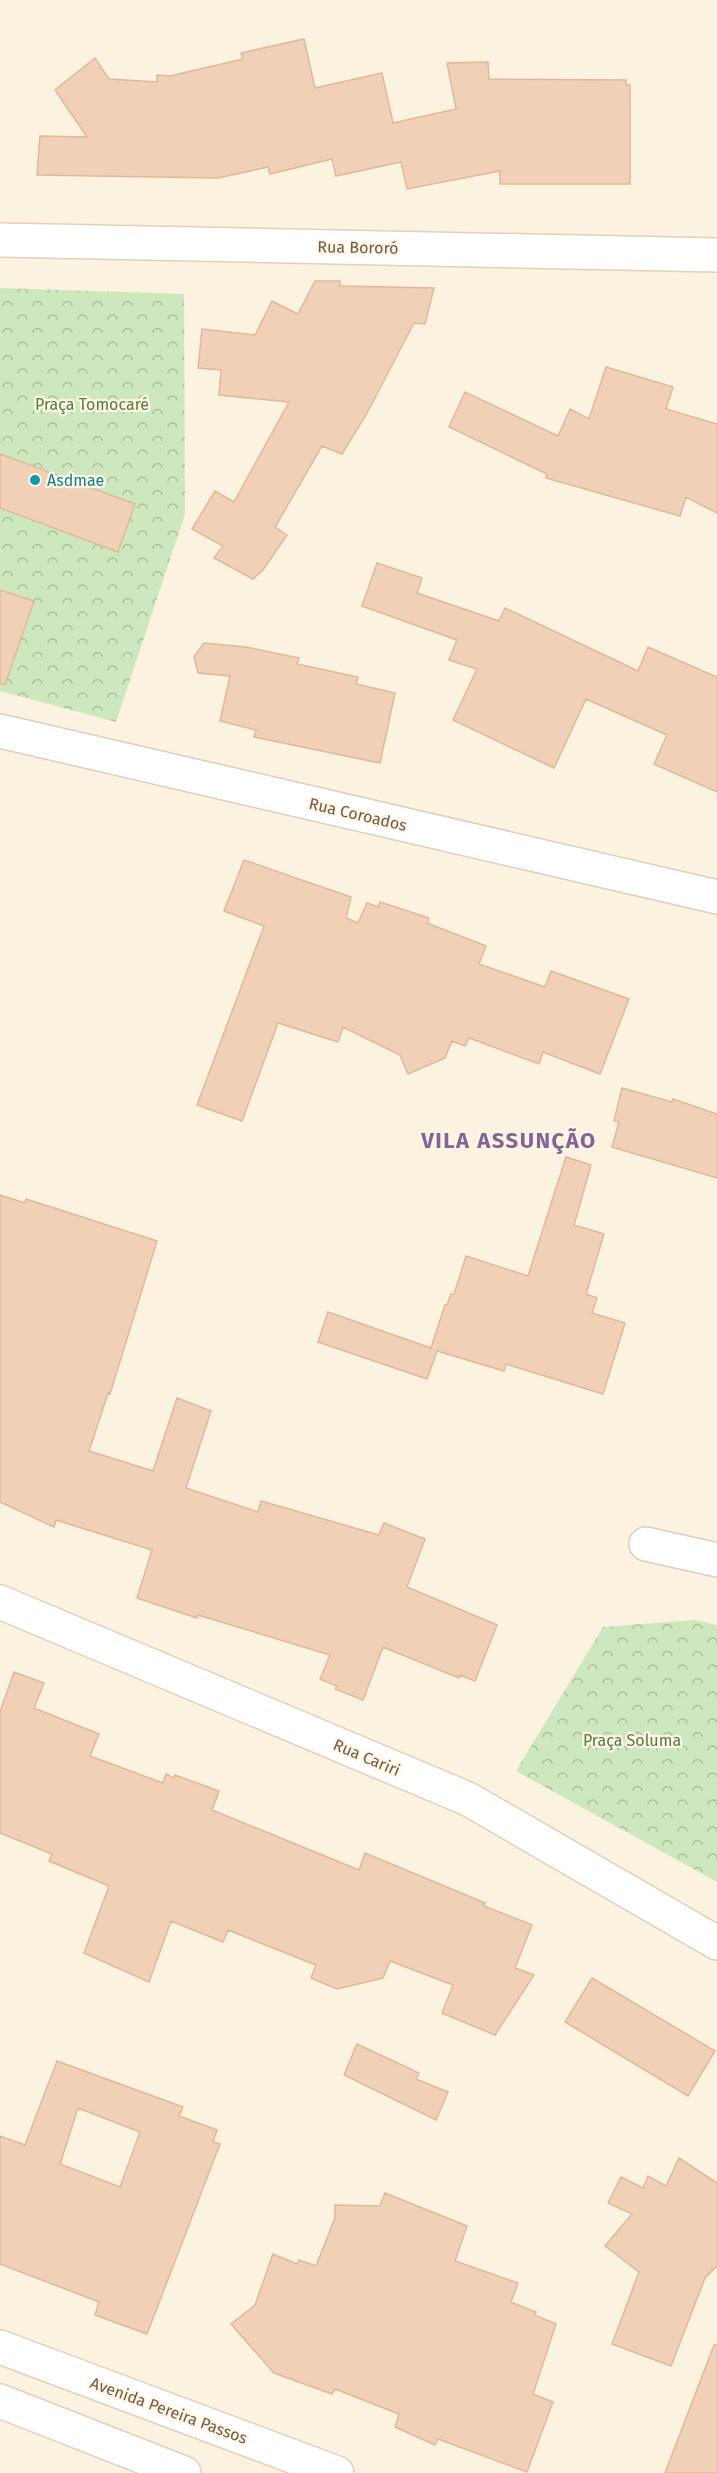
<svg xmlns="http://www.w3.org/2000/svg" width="717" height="2473" viewBox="0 0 717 2473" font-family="'Fira Sans',sans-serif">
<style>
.park{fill:url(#park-crowns)}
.building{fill:#f0d1b8;stroke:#e2b898;stroke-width:1.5;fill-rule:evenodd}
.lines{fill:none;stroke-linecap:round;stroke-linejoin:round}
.street-casing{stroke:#dfcebc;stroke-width:36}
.secondary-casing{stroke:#e4cfba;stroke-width:36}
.street{stroke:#fff;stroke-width:33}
.secondary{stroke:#fff;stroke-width:33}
.culture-dot{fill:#0f9aa8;stroke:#fff6e5;stroke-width:2}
.labels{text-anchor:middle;stroke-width:4.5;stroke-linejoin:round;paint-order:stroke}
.street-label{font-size:16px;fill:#715848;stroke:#fff6e5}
.park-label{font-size:16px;fill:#517c43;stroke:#fff6e5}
.culture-label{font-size:16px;fill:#0d838f;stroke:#fff6e5;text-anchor:start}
.district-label{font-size:22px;font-weight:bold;letter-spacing:1.5px;fill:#866394;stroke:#fff6e5}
</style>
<defs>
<pattern id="park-crowns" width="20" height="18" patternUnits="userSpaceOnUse" patternTransform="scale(1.5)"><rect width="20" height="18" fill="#cde8bf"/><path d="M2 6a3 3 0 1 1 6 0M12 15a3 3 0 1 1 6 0" fill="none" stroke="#abbf9d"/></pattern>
</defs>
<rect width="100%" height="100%" fill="#fbf2df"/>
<!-- park -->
<path class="park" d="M 0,288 L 184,294 L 185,514 L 116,722 L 0,691 Z
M 695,1620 L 717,1625 L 717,1882 L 516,1771 L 603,1627 Z"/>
<!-- building -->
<path class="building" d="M 304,39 L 315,88 L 382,73 L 393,123 L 456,109 L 447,63 L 488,62 L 489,79 L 626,80 L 626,85 L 630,85 L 630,184 L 500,184 L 500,171 L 407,189 L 401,162 L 336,176 L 332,159 L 270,174 L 268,167 L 218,178 L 37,175 L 40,136 L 87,137 L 55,90 L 95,58 L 109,79 L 157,82 L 157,75 L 170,76 L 243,59 L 241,53 Z
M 315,281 L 340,281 L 340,286 L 434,288 L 425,324 L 414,323 L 366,415 L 342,454 L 322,446 L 275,527 L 287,535 L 263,570 L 253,579 L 214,558 L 223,546 L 192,529 L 215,491 L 234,502 L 289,402 L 219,395 L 221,370 L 198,368 L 202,329 L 255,335 L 272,301 L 298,314 Z
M 606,367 L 673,387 L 666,409 L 717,424 L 717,513 L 686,497 L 680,516 L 546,478 L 547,474 L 449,427 L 465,392 L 558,436 L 570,409 L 589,419 Z
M 0,454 L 135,504 L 118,552 L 0,508 Z
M 377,563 L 422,578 L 417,593 L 499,621 L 505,608 L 638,671 L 648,647 L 717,677 L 717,792 L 654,764 L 667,735 L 586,699 L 554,768 L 453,720 L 477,669 L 449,660 L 457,640 L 362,606 Z
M 0,590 L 34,601 L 5,685 L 0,684 Z
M 204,643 L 246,647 L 299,658 L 297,664 L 358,677 L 356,684 L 395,693 L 380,763 L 254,737 L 256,730 L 220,721 L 230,676 L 198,673 L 194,657 Z
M 244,860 L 351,897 L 346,918 L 358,923 L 367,903 L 378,907 L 380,902 L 429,918 L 427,923 L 486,946 L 479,964 L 545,987 L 551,971 L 629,999 L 600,1074 L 543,1052 L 539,1064 L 469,1038 L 465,1046 L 452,1041 L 445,1058 L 408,1074 L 400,1055 L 343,1027 L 338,1042 L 278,1023 L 242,1121 L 197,1105 L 264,926 L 224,911 Z
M 622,1088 L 672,1102 L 673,1099 L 717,1114 L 717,1178 L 612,1147 L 619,1122 L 614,1121 Z
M 566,1157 L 591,1165 L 574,1225 L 604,1234 L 586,1294 L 597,1298 L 592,1313 L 625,1323 L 603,1394 L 506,1364 L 504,1371 L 437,1351 L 427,1379 L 318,1342 L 328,1312 L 431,1348 L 445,1305 L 447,1305 L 451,1294 L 454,1294 L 466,1256 L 528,1276 Z
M 0,1195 L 25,1203 L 26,1199 L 157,1241 L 110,1394 L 108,1393 L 89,1451 L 153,1471 L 177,1398 L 211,1411 L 186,1488 L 258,1512 L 261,1501 L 379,1535 L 384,1523 L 425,1539 L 407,1587 L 497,1625 L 475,1681 L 460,1675 L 459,1678 L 383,1647 L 363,1700 L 335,1689 L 337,1686 L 320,1679 L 330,1655 L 198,1615 L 197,1618 L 137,1598 L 152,1550 L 56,1520 L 54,1527 L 0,1502 Z
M 14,1672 L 44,1683 L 34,1708 L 99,1734 L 90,1756 L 163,1783 L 166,1774 L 174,1778 L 175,1775 L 219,1791 L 212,1810 L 359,1870 L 365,1853 L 485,1903 L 484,1906 L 532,1925 L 515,1968 L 534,1975 L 495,2035 L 442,2013 L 453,1985 L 390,1961 L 383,1978 L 337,1989 L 311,1978 L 316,1965 L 228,1930 L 223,1942 L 171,1921 L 149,1982 L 84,1953 L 109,1886 L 49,1861 L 52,1854 L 0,1833 L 0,1712 Z
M 592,1978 L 715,2051 L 688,2096 L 565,2022 Z
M 357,2044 L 419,2073 L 416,2079 L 448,2092 L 436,2120 L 344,2075 Z
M 57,2061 L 183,2107 L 179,2116 L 217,2130 L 213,2142 L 220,2144 L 147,2334 L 95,2315 L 99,2302 L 0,2264 L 0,2136 L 25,2145 ZM 78,2108 L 140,2132 L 120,2187 L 60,2164 Z
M 679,2158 L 717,2183 L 717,2266 L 705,2278 L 671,2366 L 612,2344 L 639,2272 L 605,2246 L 632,2214 L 608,2203 L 621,2177 L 643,2188 L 648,2176 L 666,2186 Z
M 385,2193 L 467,2226 L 455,2261 L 518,2283 L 511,2302 L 536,2312 L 534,2315 L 556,2324 L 533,2394 L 553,2402 L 527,2472 L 438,2439 L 435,2445 L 395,2427 L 399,2414 L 335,2389 L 332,2394 L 274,2373 L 231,2324 L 255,2305 L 273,2254 L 297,2264 L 299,2260 L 316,2266 L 335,2218 L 335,2205 L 380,2206 Z
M 714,2345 L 717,2345 L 717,2473 L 665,2473 Z"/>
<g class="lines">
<!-- street casing -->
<g class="street-casing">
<path id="street" d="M 0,731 L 717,897
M 646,1544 L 717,1560"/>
</g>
<!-- secondary casing -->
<g class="secondary-casing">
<path id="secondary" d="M 0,240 L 717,255
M 0,1602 L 468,1799 L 717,1943
M 0,2347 L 337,2473
M 0,2401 L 184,2473"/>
</g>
<!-- street -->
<use href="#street" class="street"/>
<!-- secondary -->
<use href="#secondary" class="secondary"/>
</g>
<!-- markers -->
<circle class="culture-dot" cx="35" cy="480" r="6"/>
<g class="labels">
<!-- street labels -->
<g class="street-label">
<text transform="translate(358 247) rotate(1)" y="6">Rua Bororó</text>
<text transform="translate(358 814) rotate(13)" y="6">Rua Coroados</text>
<text transform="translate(367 1757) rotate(23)" y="6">Rua Cariri</text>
<text transform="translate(169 2410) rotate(20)" y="6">Avenida Pereira Passos</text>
</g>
<!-- park labels -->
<g class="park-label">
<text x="92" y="410">Praça Tomocaré</text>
<text x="632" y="1746">Praça Soluma</text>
</g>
<!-- culture labels -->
<g class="culture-label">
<text x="47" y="486">Asdmae</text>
</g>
<!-- district labels -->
<g class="district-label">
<text x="509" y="1148">VILA ASSUNÇÃO</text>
</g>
</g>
</svg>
